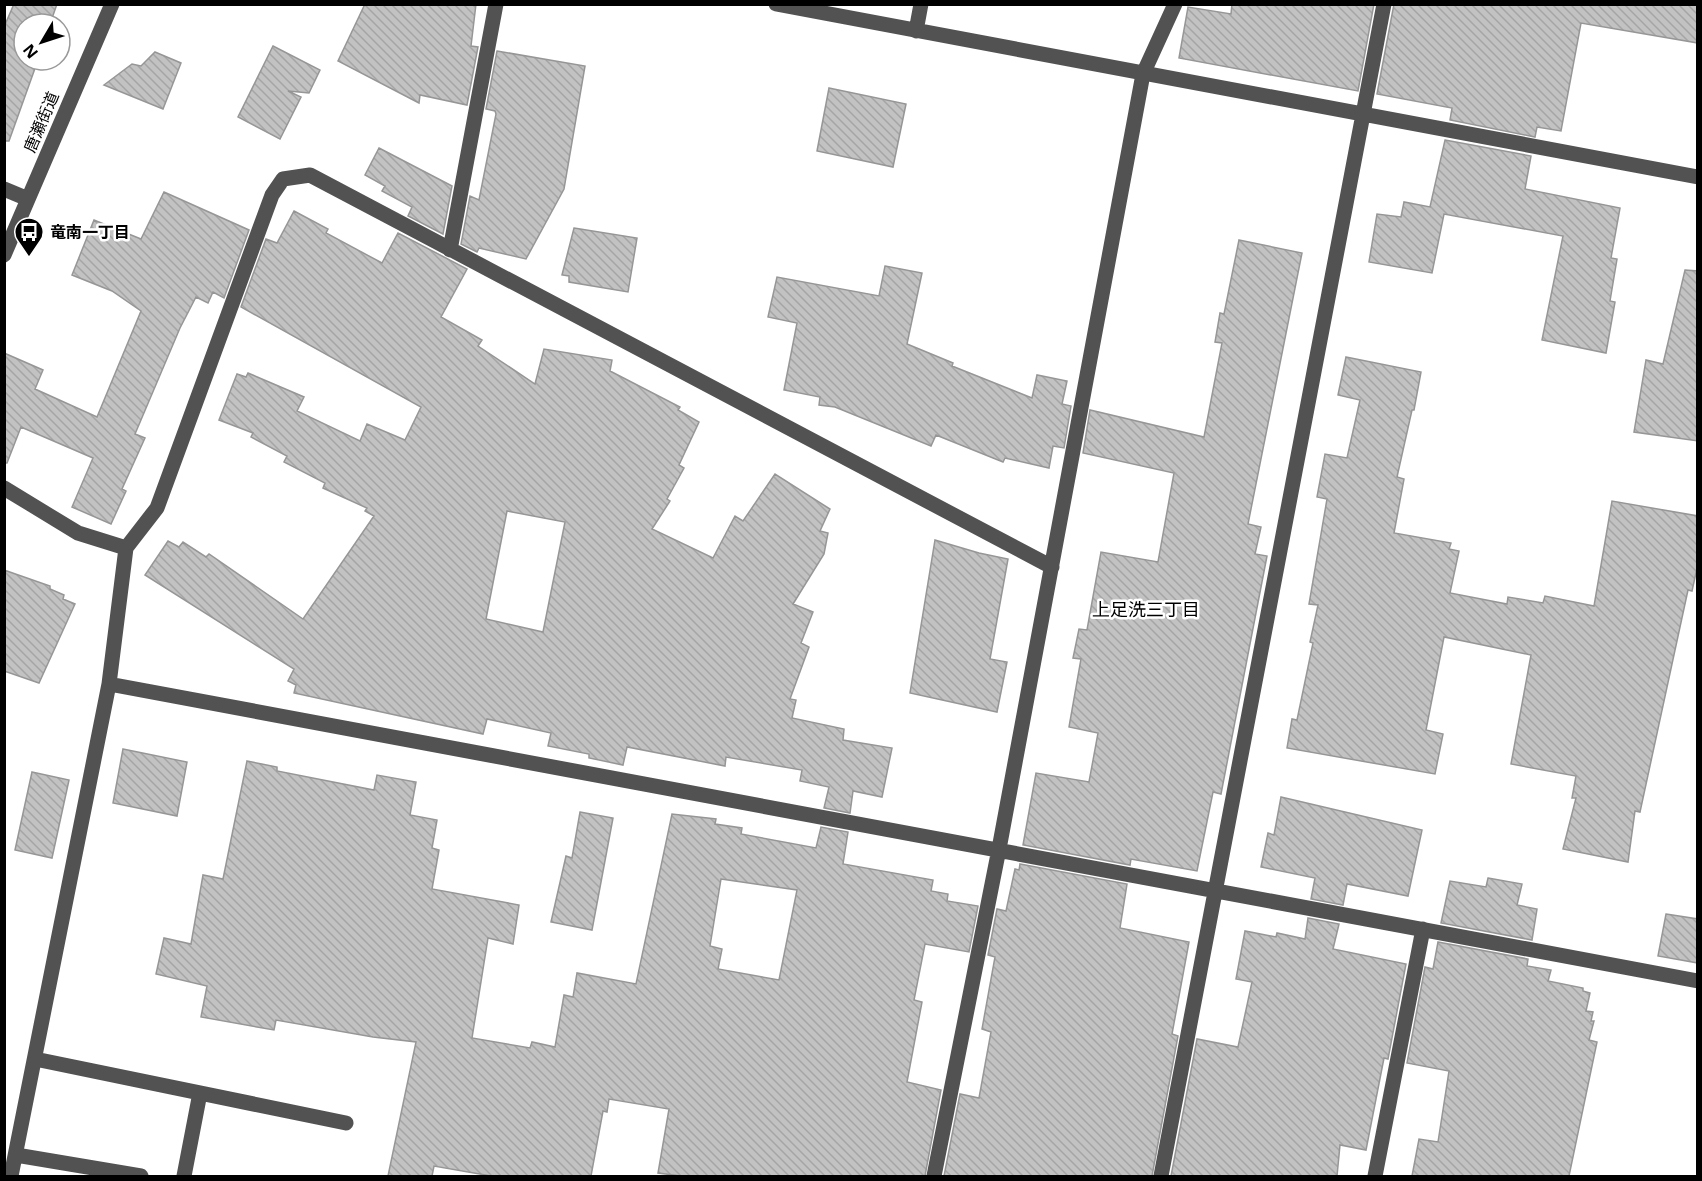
<svg xmlns="http://www.w3.org/2000/svg" width="1702" height="1181" viewBox="0 0 1702 1181" font-family="'Noto Sans','Noto Sans JP',sans-serif">
<style>
.building{fill:url(#building-back-hatch);stroke:#969696;stroke-width:1.5;fill-rule:evenodd}
.lines{fill:none;stroke-linecap:round;stroke-linejoin:round}
.minor{stroke:#525252;stroke-width:15}
.labels{text-anchor:middle;stroke-width:5;stroke-linejoin:round;paint-order:stroke}
.street-label{font-size:16px;fill:#000;stroke:#fff}
.poi-label{font-size:16px;font-weight:bold;fill:#000;stroke:#fff;text-anchor:start}
.neighbourhood-label{font-size:18px;fill:#000;stroke:#fff}
</style>
<defs>
<pattern id="building-back-hatch" width="6" height="6" patternUnits="userSpaceOnUse" patternTransform="scale(1.5)"><rect width="6" height="6" fill="#c2c2c2"/><path d="M-1 5l2 2M0 0l6 6M5-1l2 2" fill="none" stroke="#a5a5a5"/></pattern>
</defs>
<rect width="100%" height="100%" fill="#fff"/>
<!-- building -->
<path class="building" d="M 14,4 L 57,4 L 50,24 L 24,24 L 24,60 L 38,60 L 9,141 L 4,141 L 4,27 Z
M 365,4 L 476,4 L 471,46 L 478,47 L 467,105 L 420,95 L 419,103 L 338,61 Z
M 1232,4 L 1374,4 L 1358,91 L 1179,58 L 1188,7 L 1231,14 Z
M 1394,4 L 1698,4 L 1698,43 L 1581,23 L 1561,131 L 1537,127 L 1535,137 L 1450,120 L 1452,108 L 1377,94 Z
M 273,46 L 320,70 L 309,93 L 288,91 L 301,97 L 280,139 L 238,117 Z
M 497,51 L 585,66 L 564,189 L 526,259 L 479,248 L 477,252 L 461,244 L 470,196 L 479,200 L 496,114 L 495,111 L 486,109 Z
M 155,52 L 181,63 L 163,109 L 104,85 L 132,64 L 141,66 Z
M 829,88 L 906,104 L 893,167 L 817,151 Z
M 1445,140 L 1531,156 L 1525,189 L 1620,208 L 1611,258 L 1617,259 L 1610,301 L 1615,302 L 1606,353 L 1542,340 L 1563,236 L 1444,214 L 1432,273 L 1369,262 L 1377,214 L 1401,217 L 1404,202 L 1430,207 Z
M 379,148 L 452,186 L 443,234 L 408,216 L 412,207 L 382,191 L 385,186 L 365,175 Z
M 164,192 L 249,230 L 224,298 L 213,292 L 208,303 L 196,297 L 180,328 L 135,434 L 145,438 L 122,489 L 126,491 L 111,524 L 72,507 L 93,458 L 21,427 L 7,463 L 4,463 L 4,353 L 43,370 L 35,389 L 97,417 L 141,311 L 112,291 L 72,275 L 94,220 L 141,239 Z
M 294,211 L 328,229 L 326,233 L 382,263 L 398,233 L 467,269 L 441,317 L 482,340 L 478,346 L 535,384 L 544,349 L 612,360 L 610,371 L 680,407 L 678,410 L 699,422 L 679,465 L 684,468 L 667,499 L 670,501 L 652,529 L 713,558 L 735,516 L 743,521 L 775,474 L 830,509 L 820,531 L 828,533 L 824,554 L 793,604 L 813,612 L 801,643 L 809,647 L 790,699 L 796,700 L 792,718 L 844,729 L 843,740 L 892,748 L 882,797 L 853,791 L 850,813 L 824,808 L 829,787 L 800,781 L 802,770 L 726,757 L 725,766 L 627,747 L 623,765 L 589,758 L 589,754 L 548,746 L 551,733 L 487,719 L 483,734 L 294,693 L 296,685 L 288,681 L 294,669 L 145,575 L 168,541 L 179,547 L 183,542 L 206,557 L 209,554 L 303,619 L 374,516 L 365,511 L 367,508 L 323,488 L 325,483 L 284,462 L 287,456 L 251,437 L 253,433 L 219,420 L 237,374 L 246,377 L 248,373 L 304,397 L 297,411 L 360,441 L 367,424 L 405,440 L 421,407 L 241,307 L 266,239 L 277,243 ZM 507,511 L 565,522 L 543,632 L 486,619 Z
M 574,228 L 637,238 L 628,292 L 569,282 L 569,276 L 562,275 Z
M 1239,240 L 1302,253 L 1248,524 L 1261,527 L 1255,554 L 1267,556 L 1221,794 L 1213,792 L 1197,871 L 1131,859 L 1130,865 L 1023,845 L 1036,773 L 1089,782 L 1098,733 L 1069,727 L 1081,659 L 1073,658 L 1079,629 L 1087,630 L 1101,552 L 1158,562 L 1174,473 L 1083,453 L 1090,410 L 1204,437 L 1222,343 L 1215,342 L 1220,313 L 1224,314 Z
M 885,266 L 922,273 L 907,344 L 953,363 L 952,366 L 1032,398 L 1037,375 L 1067,381 L 1062,404 L 1071,406 L 1064,448 L 1053,446 L 1049,468 L 1005,458 L 1003,462 L 936,435 L 931,446 L 835,407 L 819,405 L 820,397 L 784,390 L 797,323 L 768,317 L 777,277 L 879,296 Z
M 1685,270 L 1698,271 L 1698,441 L 1634,432 L 1646,360 L 1663,364 Z
M 1346,357 L 1421,372 L 1414,410 L 1412,410 L 1397,477 L 1404,479 L 1394,533 L 1451,543 L 1449,549 L 1459,551 L 1450,593 L 1507,604 L 1508,597 L 1543,603 L 1545,596 L 1594,606 L 1612,501 L 1698,516 L 1698,564 L 1692,591 L 1688,590 L 1640,812 L 1635,811 L 1628,862 L 1563,849 L 1576,798 L 1572,798 L 1576,776 L 1511,764 L 1531,655 L 1444,637 L 1426,730 L 1443,734 L 1435,774 L 1287,748 L 1292,719 L 1297,720 L 1313,643 L 1310,642 L 1318,605 L 1309,604 L 1327,499 L 1317,497 L 1325,454 L 1347,458 L 1360,400 L 1338,395 Z
M 935,540 L 979,553 L 1008,559 L 990,659 L 1007,662 L 997,712 L 910,693 Z
M 4,570 L 50,586 L 50,589 L 64,595 L 63,599 L 75,604 L 39,683 L 4,671 Z
M 123,749 L 187,762 L 177,816 L 113,803 Z
M 247,761 L 277,767 L 277,771 L 374,790 L 377,775 L 416,782 L 410,815 L 437,820 L 432,848 L 439,850 L 432,889 L 519,905 L 513,944 L 488,938 L 472,1038 L 530,1048 L 532,1042 L 555,1047 L 564,995 L 573,997 L 577,973 L 636,984 L 672,814 L 716,819 L 715,824 L 742,828 L 741,834 L 816,848 L 821,827 L 848,832 L 843,864 L 933,880 L 931,891 L 948,894 L 947,901 L 978,906 L 969,952 L 925,944 L 914,1000 L 922,1002 L 907,1082 L 941,1090 L 925,1176 L 681,1176 L 658,1173 L 669,1109 L 609,1099 L 607,1112 L 603,1111 L 591,1176 L 491,1176 L 434,1166 L 432,1176 L 388,1176 L 416,1042 L 373,1037 L 276,1020 L 274,1030 L 201,1017 L 207,986 L 156,974 L 164,938 L 191,944 L 203,875 L 223,879 ZM 721,879 L 797,890 L 779,980 L 718,969 L 722,949 L 710,946 Z
M 32,772 L 69,780 L 52,858 L 15,850 Z
M 1281,797 L 1422,830 L 1408,896 L 1347,884 L 1343,905 L 1311,899 L 1315,878 L 1261,867 L 1268,833 L 1274,835 Z
M 580,812 L 613,818 L 592,930 L 551,922 L 566,856 L 572,858 Z
M 1020,864 L 1127,884 L 1120,928 L 1189,942 L 1172,1034 L 1178,1036 L 1152,1176 L 944,1176 L 960,1094 L 979,1098 L 991,1032 L 982,1029 L 995,957 L 988,955 L 997,909 L 1006,911 L 1015,869 L 1019,870 Z
M 1488,878 L 1522,884 L 1517,905 L 1537,909 L 1532,940 L 1441,923 L 1450,881 L 1486,887 Z
M 1666,914 L 1698,919 L 1698,963 L 1658,956 Z
M 1308,918 L 1339,924 L 1333,949 L 1406,964 L 1388,1059 L 1384,1058 L 1366,1150 L 1340,1145 L 1337,1176 L 1171,1176 L 1197,1039 L 1238,1047 L 1252,982 L 1236,979 L 1245,931 L 1276,937 L 1277,933 L 1305,939 Z
M 1438,942 L 1528,959 L 1527,966 L 1551,970 L 1548,981 L 1583,988 L 1583,991 L 1590,993 L 1586,1011 L 1593,1012 L 1591,1021 L 1594,1021 L 1589,1040 L 1597,1042 L 1569,1176 L 1412,1176 L 1419,1139 L 1438,1142 L 1449,1071 L 1407,1063 L 1425,967 L 1433,969 Z"/>
<g class="lines">
<!-- minor -->
<path class="minor" d="M 776,4 L 1698,177
M 916,31 L 921,4
M 4,189 L 28,199
M 450,250 L 496,4
M 4,255 L 112,4
M 4,488 L 78,533 L 126,548
M 1052,567 L 310,175 L 283,179 L 272,195 L 157,508 L 126,548 L 109,684 L 1698,981
M 35,1059 L 346,1123
M 16,1155 L 141,1176
M 11,1176 L 109,684
M 184,1176 L 200,1093
M 934,1176 L 999,849 L 1143,74 L 1175,4
M 1161,1176 L 1384,4
M 1375,1176 L 1423,929"/>
</g>
<!-- icons -->
<defs>
<g id="bus-pin" transform="scale(1.5)"><path d="M0 17L-7.5 6A9.5 9.5 0 1 1 7.5 6Z" fill="#000" stroke="#fff"/><path d="M-5-6H5V4H4V6H2V4H-2V6H-4V4H-5ZM-3.5-4V0h7V-4ZM-3.5 1.2v1.5H-2V1.2ZM2 1.2v1.5H3.5V1.2Z" fill="#fff"/></g>
</defs>
<g fill-rule="evenodd">
<use href="#bus-pin" x="29" y="232"/>
</g>
<g class="labels">
<!-- street labels -->
<g class="street-label">
<text transform="translate(41 122) rotate(-67)" y="6">唐瀬街道</text>
</g>
<!-- poi labels -->
<g class="poi-label">
<text x="50" y="238">竜南一丁目</text>
</g>
<!-- neighbourhood labels -->
<g class="neighbourhood-label">
<text x="1146" y="616">上足洗三丁目</text>
</g>
</g>
<!-- border -->
<rect width="1702" height="1181" fill="none" stroke="#000000" stroke-width="12"/>
<!-- north arrow -->
<g transform="translate(42 42) rotate(231)"><circle r="28" fill="#ffffff" stroke="#999999" stroke-width="1.5"/>
<path d="M0-4.5L10 22L0 15L-10 22Z" fill="#000000"/>
<text y="-9" font-size="16" font-weight="bold" text-anchor="middle" fill="#000000">N</text>
</g>
</svg>
